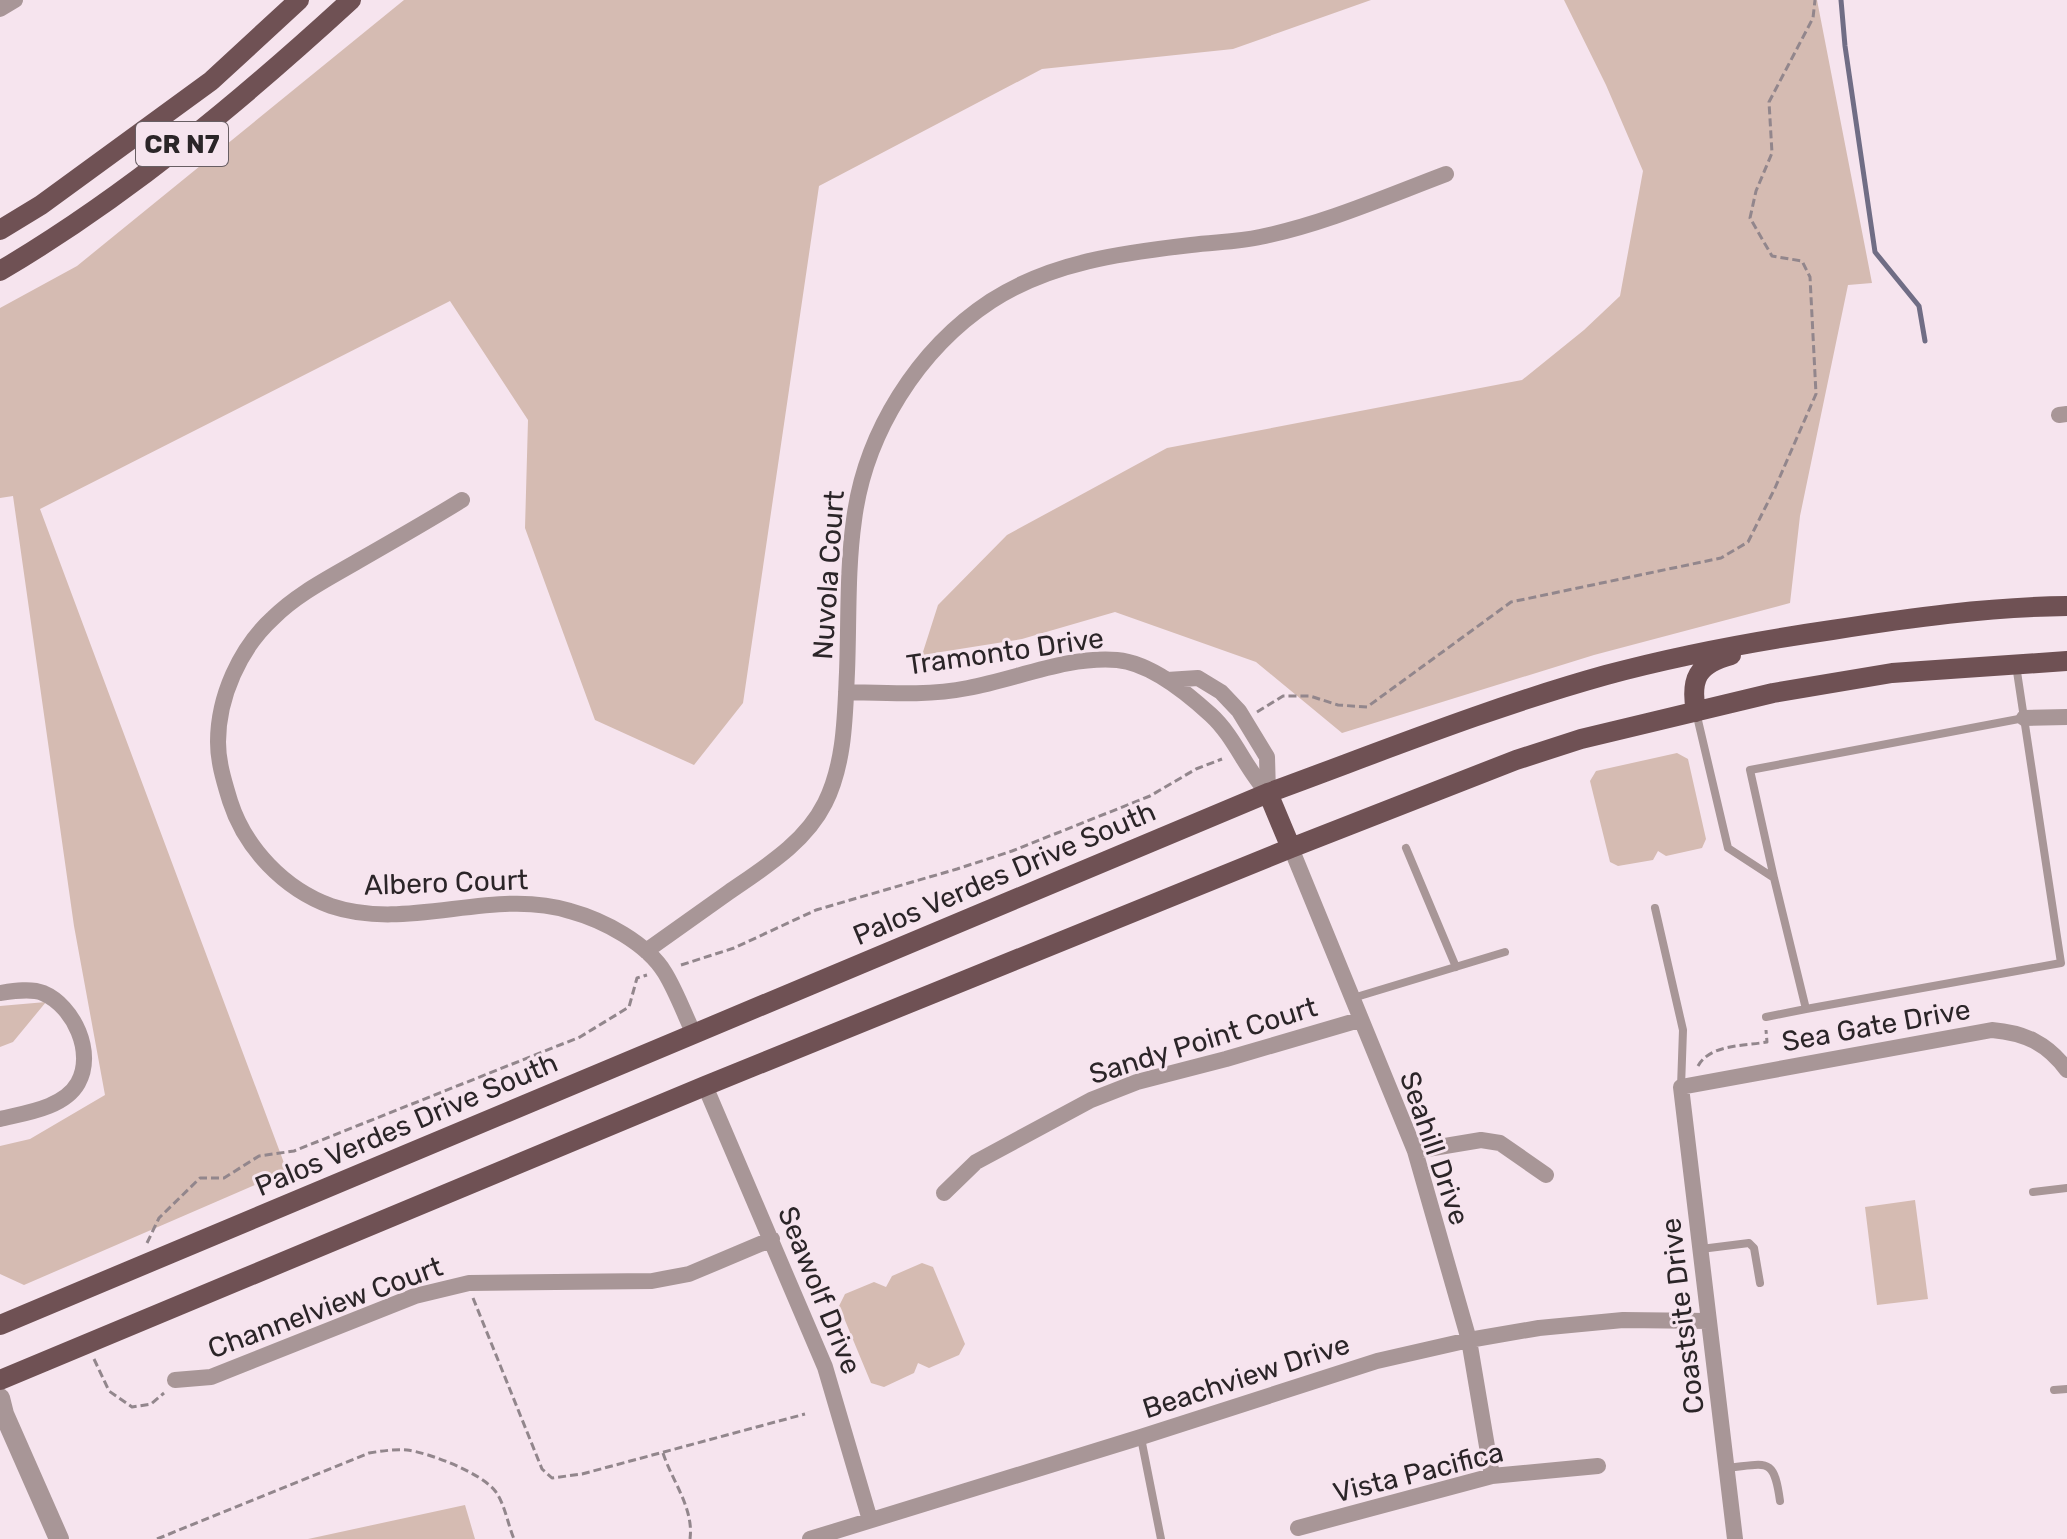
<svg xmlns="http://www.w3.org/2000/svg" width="2067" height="1539" viewBox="0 0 2067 1539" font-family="Rubik,sans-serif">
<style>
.green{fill:#d5bbb2}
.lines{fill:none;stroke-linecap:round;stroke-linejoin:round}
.stream{stroke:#706d85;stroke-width:5}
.path{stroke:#92868c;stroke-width:3;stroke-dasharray:8 4;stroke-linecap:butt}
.service{stroke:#a89697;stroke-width:8}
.minor{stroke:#a89697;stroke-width:16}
.tertiary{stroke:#a89697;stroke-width:20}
.primary{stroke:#6f5154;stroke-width:20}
.labels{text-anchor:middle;stroke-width:6;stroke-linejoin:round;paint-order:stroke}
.shield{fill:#f6e4ee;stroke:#685e63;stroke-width:2}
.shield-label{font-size:26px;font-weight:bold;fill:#2b2528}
.street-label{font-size:28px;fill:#2b2528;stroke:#f6e4ee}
</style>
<rect width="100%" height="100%" fill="#f6e4ee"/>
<!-- green -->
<path class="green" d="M 404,0 L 1371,0 L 1233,49 L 1042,69 L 819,186 L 743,703 L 694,765 L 595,720 L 525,528 L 528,420 L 450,301 L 40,509 L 287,1171 L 24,1285 L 0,1274 L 0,1146 L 30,1139 L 105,1095 L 74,926 L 13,496 L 0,498 L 0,308 L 77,266 Z
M 1564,0 L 1817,0 L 1872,283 L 1848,285 L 1800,516 L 1790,603 L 1594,655 L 1342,733 L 1256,662 L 1115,612 L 1022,639 L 922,655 L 938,605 L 1007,535 L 1167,448 L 1522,380 L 1584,330 L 1620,296 L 1643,171 L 1606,85 Z
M 1677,753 L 1688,759 L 1706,839 L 1702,848 L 1666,856 L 1658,851 L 1653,860 L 1618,866 L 1610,862 L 1590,781 L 1596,771 Z
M 46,1002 L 13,1042 L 0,1047 L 0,1006 Z
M 1915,1200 L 1928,1299 L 1877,1305 L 1865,1207 Z
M 922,1263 L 933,1267 L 965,1344 L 959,1355 L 929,1368 L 918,1363 L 914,1373 L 884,1387 L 871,1383 L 839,1306 L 845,1294 L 874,1282 L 886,1287 L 892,1276 Z
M 465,1505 L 475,1539 L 308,1539 Z"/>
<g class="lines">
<!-- stream -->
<path class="stream" d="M 1841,0 L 1845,46 L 1875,252 L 1919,306 L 1925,341"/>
<!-- path -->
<path class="path" d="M 1257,712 L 1283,696 L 1310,696 L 1338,705 L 1367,707 L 1511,602 L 1721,558 L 1748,542 L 1775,488 L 1816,394 L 1810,277 L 1802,261 L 1772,256 L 1750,218 L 1756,191 L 1772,153 L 1769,102 L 1813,18 L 1815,0
M 681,965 L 734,948 L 816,910 L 957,869 L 1012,851 L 1150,796 L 1196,769 L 1222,759
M 1698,1066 C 1710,1044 1745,1046 1767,1042 L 1766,1030
M 147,1243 L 159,1218 L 200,1178 L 224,1178 L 259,1156 L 294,1151 L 580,1037 L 629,1007 L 637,978 L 647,975
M 473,1298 L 542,1469 L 552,1478 L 582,1474 L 805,1414
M 94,1359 L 109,1391 L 132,1407 L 151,1404 L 164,1393
M 663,1453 C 672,1481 694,1508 690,1539
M 157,1539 L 369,1453 C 382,1451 394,1449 407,1450 C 430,1453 482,1473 496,1492 C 505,1505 508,1525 514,1539"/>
<!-- service -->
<path class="service" d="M 1696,712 L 1728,848 L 1774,878 L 1806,1009 L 2061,963 L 2016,665
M 1406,848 L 1456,967
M 1774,878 L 1750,770 L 2024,718
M 1655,908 L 1683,1030 L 1681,1087
M 1353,998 L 1505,952
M 1766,1017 L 1806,1009
M 2033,1192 L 2067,1188
M 1701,1249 L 1749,1243 L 1754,1248 L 1760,1283
M 2054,1390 L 2067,1389
M 1141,1438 L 1161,1539
M 1727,1468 C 1767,1464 1774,1456 1780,1501"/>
<!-- minor -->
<path class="minor" d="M 0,9 L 15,0
M 2059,415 L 2067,414
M 462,500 C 428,521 393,541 358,561 C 329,578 297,594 273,618 C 240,648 218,697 218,742 C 218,762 224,781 230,801 C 245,848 284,889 331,906 C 408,932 494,887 570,911 C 603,920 647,943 665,973 C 676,991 684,1013 693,1032
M 1167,680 L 1198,678 L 1221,692 L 1239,711 L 1267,757 L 1268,793
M 846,692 C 886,693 928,696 968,688 C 1017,679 1067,656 1117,660 C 1151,663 1187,693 1211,715 C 1235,737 1246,770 1268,793
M 2024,718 L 2067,717
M 1291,848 L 1415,1151 L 1469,1340 L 1492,1476
M 646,951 C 674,931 701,912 729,892 C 765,867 805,843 825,803 C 845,763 845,715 847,672 C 849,622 847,569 854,520 C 865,433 918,349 991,301 C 1051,262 1122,253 1191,245 C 1214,242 1238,242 1260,237 C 1324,224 1385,197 1446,174
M 0,993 C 13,991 31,988 43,993 C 74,1006 95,1053 78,1083 C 64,1108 25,1113 0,1119
M 705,1086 L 825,1367 L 870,1520
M 1415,1151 L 1481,1140 L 1500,1143 L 1546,1175
M 944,1193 L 976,1162 L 1091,1100 L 1137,1082 L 1226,1059 L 1359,1020
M 175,1380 L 211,1377 L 415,1296 L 469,1283 L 652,1281 L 689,1274 L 772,1239
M 1298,1528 L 1492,1476 L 1598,1466
M 810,1539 L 1141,1437 L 1377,1361 L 1469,1340 L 1539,1328 L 1623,1320 L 1709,1321
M 1735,1539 L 1681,1087 L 1992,1030 C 2025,1033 2047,1043 2067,1070"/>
<!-- tertiary -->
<path class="tertiary" d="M 0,1398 L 4,1414 L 59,1539"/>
<!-- primary -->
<path class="primary" d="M 0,230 L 41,205 L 211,81 L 299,0
M 0,271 C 127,196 242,100 351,0
M 1696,712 C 1690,679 1697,664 1731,655
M 1268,793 L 1291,848
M 0,1325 L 1268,793 C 1380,752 1491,707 1606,675 C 1680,655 1756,641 1832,630 C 1909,618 1988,607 2067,606
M 0,1380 L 705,1086 L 1291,848 L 1516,760 L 1581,739 L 1773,693 L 1892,673 L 2067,661"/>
</g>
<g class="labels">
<!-- shield labels -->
<rect class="shield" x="136" y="122" width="92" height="44" rx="6"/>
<g class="shield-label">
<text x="182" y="153">CR N7</text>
</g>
<!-- street labels -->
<g class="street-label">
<text transform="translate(828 575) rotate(-86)" y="10">Nuvola Court</text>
<text transform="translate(1005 651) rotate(-8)" y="10">Tramonto Drive</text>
<text transform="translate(1004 873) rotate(-23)" y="10">Palos Verdes Drive South</text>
<text transform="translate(446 882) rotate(-2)" y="10">Albero Court</text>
<text transform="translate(1876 1025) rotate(-10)" y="10">Sea Gate Drive</text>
<text transform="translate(1203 1040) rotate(-17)" y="10">Sandy Point Court</text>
<text transform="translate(406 1124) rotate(-23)" y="10">Palos Verdes Drive South</text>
<text transform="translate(1435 1148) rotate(71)" y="10">Seahill Drive</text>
<text transform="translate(820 1290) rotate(68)" y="10">Seawolf Drive</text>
<text transform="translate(325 1307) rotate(-20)" y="10">Channelview Court</text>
<text transform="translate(1682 1316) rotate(-97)" y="10">Coastsite Drive</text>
<text transform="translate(1246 1376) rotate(-18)" y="10">Beachview Drive</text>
<text transform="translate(1418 1472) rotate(-14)" y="10">Vista Pacifica</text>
</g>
</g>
</svg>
